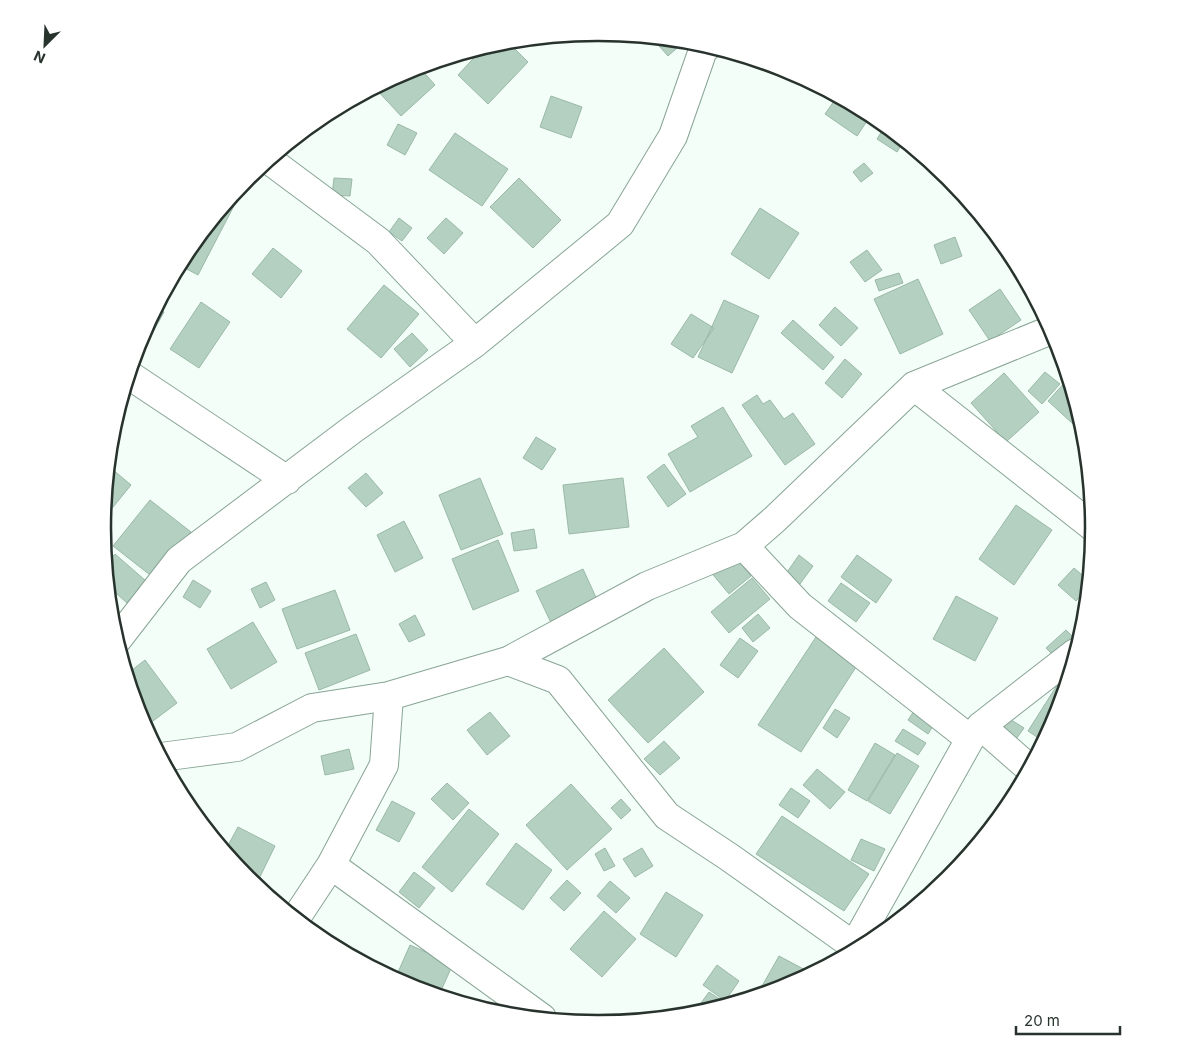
<svg xmlns="http://www.w3.org/2000/svg" width="1196" height="1056" viewBox="0 0 1196 1056" font-family="Inter,sans-serif">
<style>
.building{fill:#b3d0c0;stroke:#9bb8a8}
.lines{fill:none;stroke-linecap:round;stroke-linejoin:round}
.minor-casing{stroke:#88a495;stroke-width:30}
.minor{stroke:#fff;stroke-width:28}
.rim{fill:none;stroke:#27332c;stroke-width:2.5}
</style>
<rect width="100%" height="100%" fill="#f2fef7"/>
<!-- building -->
<path class="building" d="M 652,38 L 685,41 L 668,56 Z
M 507,41 L 528,62 L 488,104 L 458,75 L 484,47 Z
M 419,67 L 435,85 L 401,116 L 375,88 Z
M 551,96 L 582,107 L 571,138 L 540,127 Z
M 837,97 L 871,115 L 857,136 L 825,114 Z
M 398,124 L 417,133 L 405,155 L 387,145 Z
M 885,126 L 904,141 L 897,152 L 877,139 Z
M 455,133 L 508,169 L 482,206 L 429,170 Z
M 864,163 L 873,173 L 861,182 L 853,172 Z
M 334,178 L 352,179 L 350,196 L 332,195 Z
M 519,178 L 561,220 L 533,248 L 490,207 Z
M 232,197 L 237,200 L 198,275 L 179,265 L 186,252 Z
M 760,208 L 799,233 L 769,279 L 731,254 Z
M 399,218 L 412,228 L 402,241 L 389,232 Z
M 446,218 L 463,233 L 444,254 L 427,238 Z
M 955,237 L 962,256 L 941,264 L 934,245 Z
M 273,248 L 302,271 L 281,298 L 252,274 Z
M 867,250 L 882,270 L 865,282 L 850,262 Z
M 899,273 L 903,283 L 879,291 L 875,280 Z
M 918,279 L 943,334 L 900,354 L 874,299 Z
M 384,285 L 419,314 L 381,358 L 347,329 Z
M 1000,289 L 1021,320 L 990,341 L 969,310 Z
M 724,300 L 759,316 L 732,373 L 698,357 Z
M 201,302 L 230,322 L 199,368 L 170,349 Z
M 157,307 L 164,312 L 142,352 L 137,349 L 140,338 Z
M 835,307 L 858,328 L 841,346 L 819,325 Z
M 691,314 L 714,328 L 693,358 L 671,344 Z
M 793,320 L 834,357 L 823,370 L 781,333 Z
M 412,333 L 428,350 L 410,367 L 394,349 Z
M 845,359 L 862,374 L 842,398 L 825,383 Z
M 1045,372 L 1060,384 L 1042,404 L 1028,391 Z
M 1004,373 L 1039,412 L 1006,442 L 971,403 Z
M 1068,379 L 1084,432 L 1084,434 L 1048,401 Z
M 757,395 L 763,404 L 770,400 L 784,419 L 793,413 L 815,444 L 785,465 L 742,405 Z
M 723,407 L 752,456 L 690,492 L 668,454 L 698,437 L 691,426 Z
M 536,437 L 556,449 L 542,470 L 523,458 Z
M 664,464 L 686,494 L 668,507 L 647,477 Z
M 112,469 L 131,485 L 105,517 L 108,474 Z
M 366,473 L 383,493 L 366,507 L 348,488 Z
M 480,478 L 503,534 L 461,550 L 439,495 Z
M 623,478 L 629,527 L 569,534 L 563,485 Z
M 150,500 L 191,532 L 154,578 L 113,546 Z
M 1016,505 L 1052,530 L 1014,585 L 979,559 Z
M 404,521 L 423,558 L 395,572 L 377,535 Z
M 534,529 L 537,548 L 514,551 L 511,533 Z
M 498,540 L 519,591 L 473,610 L 452,559 Z
M 731,552 L 751,576 L 729,594 L 709,570 Z
M 115,554 L 146,581 L 127,603 L 108,586 L 106,564 Z
M 799,555 L 813,566 L 797,588 L 783,578 Z
M 857,555 L 892,580 L 876,603 L 841,577 Z
M 1074,568 L 1088,580 L 1088,588 L 1076,601 L 1058,585 Z
M 583,569 L 599,604 L 552,625 L 536,591 Z
M 752,578 L 770,599 L 729,633 L 711,612 Z
M 193,580 L 211,591 L 200,608 L 183,597 Z
M 266,582 L 275,600 L 260,608 L 251,589 Z
M 841,583 L 870,603 L 856,622 L 828,601 Z
M 335,590 L 350,630 L 297,649 L 282,609 Z
M 956,596 L 998,618 L 975,661 L 933,639 Z
M 758,614 L 770,628 L 753,642 L 742,628 Z
M 415,615 L 425,635 L 409,642 L 399,624 Z
M 253,622 L 277,662 L 231,689 L 207,649 Z
M 1066,630 L 1078,642 L 1059,661 L 1046,648 Z
M 356,634 L 370,670 L 319,690 L 305,653 Z
M 816,637 L 858,664 L 801,752 L 758,725 Z
M 740,638 L 758,651 L 738,678 L 720,665 Z
M 664,648 L 704,692 L 648,743 L 608,700 Z
M 145,660 L 177,703 L 145,727 L 127,674 Z
M 1068,668 L 1070,669 L 1056,718 L 1043,741 L 1028,731 Z
M 916,708 L 936,721 L 928,734 L 908,720 Z
M 835,709 L 850,718 L 837,738 L 823,728 Z
M 490,712 L 510,736 L 487,755 L 467,730 Z
M 1005,716 L 1024,728 L 1014,742 L 996,730 Z
M 903,729 L 926,743 L 918,755 L 895,741 Z
M 664,741 L 680,758 L 660,775 L 644,759 Z
M 875,743 L 895,755 L 867,801 L 848,790 Z
M 349,749 L 354,769 L 325,775 L 321,756 Z
M 897,753 L 919,766 L 890,814 L 868,801 Z
M 817,769 L 845,792 L 830,809 L 803,785 Z
M 447,783 L 469,803 L 453,820 L 431,799 Z
M 571,784 L 612,829 L 567,870 L 526,825 Z
M 791,788 L 810,801 L 798,818 L 779,805 Z
M 621,799 L 631,810 L 621,819 L 611,808 Z
M 392,801 L 415,813 L 399,842 L 376,830 Z
M 469,809 L 499,834 L 452,892 L 422,867 Z
M 782,816 L 869,874 L 844,911 L 756,854 Z
M 238,827 L 275,846 L 256,885 L 225,851 Z
M 861,839 L 885,849 L 874,871 L 851,860 Z
M 516,843 L 552,870 L 523,910 L 486,884 Z
M 605,848 L 615,866 L 604,871 L 595,854 Z
M 642,848 L 653,866 L 635,877 L 623,859 Z
M 414,872 L 435,888 L 419,908 L 399,892 Z
M 567,880 L 581,893 L 564,911 L 550,898 Z
M 610,881 L 630,898 L 616,913 L 597,896 Z
M 666,892 L 703,915 L 676,957 L 640,934 Z
M 604,911 L 636,939 L 602,977 L 570,949 Z
M 877,925 L 885,930 L 866,944 Z
M 410,945 L 453,964 L 439,995 L 408,986 L 395,979 Z
M 779,956 L 811,973 L 787,986 L 757,995 Z
M 717,965 L 739,981 L 725,1001 L 703,985 Z
M 709,992 L 727,1004 L 694,1014 L 693,1014 Z"/>
<g class="lines">
<!-- minor casing -->
<g class="minor-casing">
<path id="minor" d="M 269,160 L 378,241 L 475,343
M 129,375 L 287,480
M 914,386 L 1093,527
M 744,546 L 800,606 L 970,739
M 117,640 L 179,560 L 353,429 L 475,343 L 620,224 L 673,136 L 703,50 L 708,46
M 508,661 L 558,680 L 667,816 L 729,857 L 854,946
M 981,726 L 1029,768
M 161,757 L 237,747 L 312,708 L 389,696 L 508,661 L 647,586 L 744,546 L 774,520 L 914,386 L 1051,330
M 331,865 L 542,1018
M 296,918 L 331,865 L 384,765 L 389,696
M 855,950 L 854,946 L 970,739 L 981,726 L 1075,653"/>
</g>
<!-- minor -->
<use href="#minor" class="minor"/>
</g>
<!-- crop -->
<path d="M0 0H1196V1056H0ZM111 528a487 487 0 1 1 974 0a487 487 0 1 1-974 0Z" fill="#fff" fill-rule="evenodd"/>
<path class="rim" d="M111 528a487 487 0 1 1 974 0a487 487 0 1 1-974 0Z"/>
<!-- north arrow -->
<g transform="translate(45 45) rotate(204)" stroke="#ffffff" stroke-width="4" paint-order="stroke">
<path d="M0-4L9 19L0 12L-9 19Z" fill="#27332c"/>
<text y="-8" font-size="14" font-weight="bold" text-anchor="middle" fill="#27332c">N</text>
</g>
<!-- scale -->
<path d="M1016 1026v8h104v-8" fill="none" stroke="#27332c" stroke-width="2.5"/>
<text x="1024" y="1026" font-size="15" fill="#27332c" stroke="#ffffff" stroke-width="4" paint-order="stroke">20 m</text>
</svg>
